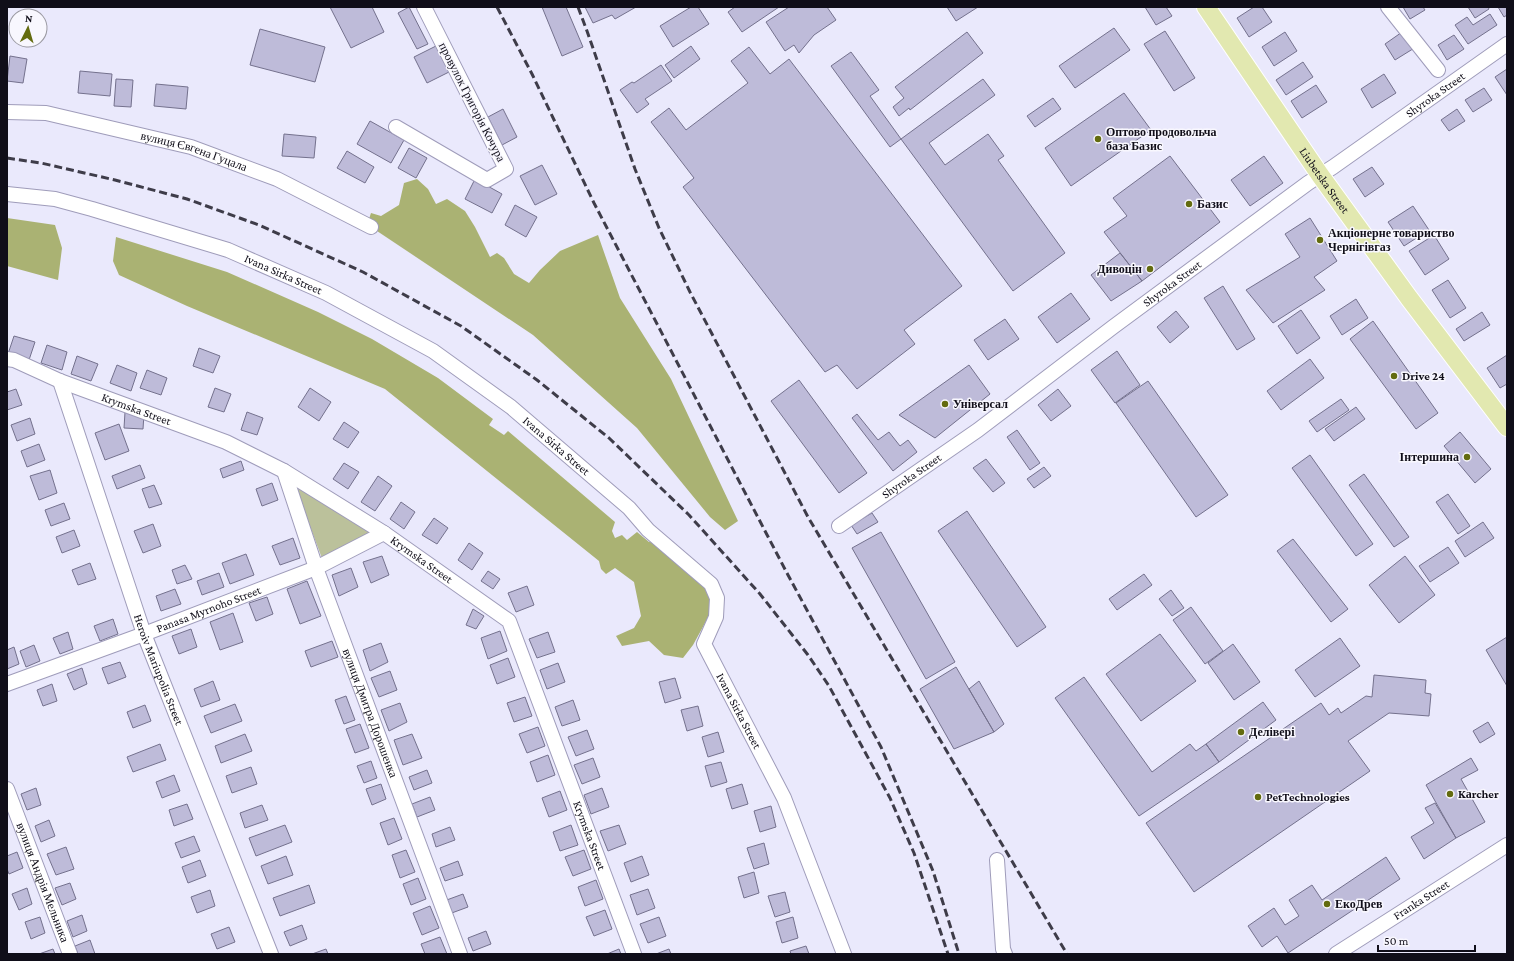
<svg xmlns="http://www.w3.org/2000/svg" width="1514" height="961" viewBox="0 0 1514 961" font-family="'Crimson Pro',serif">
<style>
.green{fill:#bbc19b}
.forest{fill:#aab273}
.building{fill:#bebbd9;stroke:#74718d}
.lines{fill:none;stroke-linecap:round;stroke-linejoin:round}
.minor-casing{stroke:#9f9cba;stroke-width:16}
.major-casing{stroke:#fff;stroke-width:20}
.minor{stroke:#fff;stroke-width:14}
.major{stroke:#e2e8b0;stroke-width:18}
.rail{stroke:#3e3c49;stroke-width:3;stroke-dasharray:8 4;stroke-linecap:butt}
.poi-dot{fill:#636b0f;stroke:#f8f7fe;stroke-width:1.5}
.labels{text-anchor:middle;stroke-width:3;stroke-linejoin:round;paint-order:stroke}
.street-label{font-size:12px;fill:#100e19;stroke:#f8f7fe}
.poi-label{font-size:12px;font-weight:bold;fill:#100e19;stroke:#f8f7fe;text-anchor:start}
</style>
<rect width="100%" height="100%" fill="#eae9fc"/>
<!-- green -->
<path class="green" d="M 296,489 L 307,489 L 374,532 L 326,569 Z"/>
<!-- forest -->
<path class="forest" d="M 417,179 L 428,189 L 436,204 L 447,199 L 465,211 L 475,227 L 490,257 L 497,253 L 504,258 L 514,274 L 529,283 L 540,270 L 560,251 L 598,235 L 620,298 L 671,379 L 738,521 L 725,530 L 710,517 L 637,428 L 533,335 L 371,227 L 369,219 L 371,213 L 381,216 L 399,205 L 404,183 Z
M 7,218 L 55,225 L 62,248 L 58,280 L 7,266 Z
M 116,237 L 227,272 L 318,312 L 372,339 L 438,378 L 493,419 L 489,425 L 504,435 L 508,431 L 615,522 L 612,531 L 615,538 L 622,535 L 627,540 L 637,532 L 649,542 L 660,543 L 699,579 L 709,594 L 710,614 L 693,645 L 683,658 L 664,655 L 649,641 L 622,646 L 616,636 L 634,628 L 641,616 L 634,582 L 615,568 L 606,574 L 601,569 L 599,561 L 385,389 L 187,306 L 119,275 L 113,261 Z"/>
<!-- building -->
<path class="building" d="M 330,7 L 372,7 L 384,32 L 351,48 Z
M 409,7 L 428,44 L 417,49 L 398,13 Z
M 542,7 L 566,7 L 583,47 L 562,56 Z
M 585,7 L 636,7 L 615,19 L 612,15 L 593,23 Z
M 691,7 L 698,7 L 709,24 L 673,47 L 660,26 Z
M 735,7 L 779,7 L 742,32 L 728,12 Z
M 789,7 L 827,7 L 836,20 L 814,35 L 799,53 L 794,45 L 785,51 L 766,22 Z
M 947,7 L 978,7 L 956,21 Z
M 1145,7 L 1166,7 L 1172,16 L 1156,25 Z
M 1254,7 L 1262,7 L 1272,22 L 1249,37 L 1237,18 Z
M 1403,7 L 1423,7 L 1425,10 L 1410,19 Z
M 1468,7 L 1488,7 L 1489,9 L 1475,18 Z
M 1498,7 L 1507,7 L 1507,15 L 1504,17 Z
M 1490,14 L 1497,25 L 1468,44 L 1455,25 L 1467,17 L 1473,25 Z
M 1114,28 L 1130,50 L 1075,88 L 1059,66 Z
M 260,29 L 325,47 L 315,82 L 250,65 Z
M 1405,30 L 1416,47 L 1395,60 L 1385,44 Z
M 1165,31 L 1195,78 L 1174,91 L 1144,44 Z
M 967,32 L 983,53 L 910,110 L 909,108 L 899,116 L 893,107 L 904,98 L 895,87 Z
M 1285,32 L 1297,51 L 1274,66 L 1262,47 Z
M 1454,35 L 1464,49 L 1447,60 L 1438,45 Z
M 436,46 L 449,72 L 427,83 L 414,57 Z
M 691,46 L 700,59 L 674,78 L 665,65 Z
M 749,47 L 770,74 L 789,59 L 962,286 L 904,330 L 915,344 L 857,389 L 837,365 L 825,372 L 683,187 L 694,178 L 651,122 L 669,108 L 686,130 L 748,83 L 731,61 Z
M 851,52 L 879,90 L 870,96 L 901,139 L 890,147 L 831,66 Z
M 10,56 L 27,59 L 23,83 L 7,81 Z
M 1303,62 L 1313,77 L 1286,95 L 1276,80 Z
M 661,65 L 672,81 L 645,99 L 649,104 L 637,113 L 620,90 L 632,82 L 634,83 Z
M 1507,69 L 1507,95 L 1495,77 Z
M 80,71 L 112,74 L 110,96 L 78,93 Z
M 1384,74 L 1396,93 L 1372,108 L 1361,89 Z
M 116,79 L 133,80 L 131,107 L 114,106 Z
M 983,79 L 995,95 L 929,143 L 945,165 L 988,134 L 1004,156 L 998,160 L 1065,253 L 1013,291 L 901,139 Z
M 156,84 L 188,87 L 186,109 L 154,106 Z
M 1316,85 L 1327,102 L 1302,118 L 1291,101 Z
M 1484,88 L 1492,100 L 1473,112 L 1465,100 Z
M 1124,93 L 1151,130 L 1071,186 L 1045,148 Z
M 1053,98 L 1061,109 L 1035,127 L 1027,116 Z
M 503,109 L 517,137 L 502,145 L 488,117 Z
M 1457,109 L 1465,121 L 1449,131 L 1441,120 Z
M 370,121 L 404,140 L 391,163 L 357,144 Z
M 284,134 L 316,137 L 314,158 L 282,156 Z
M 409,148 L 427,158 L 416,178 L 398,168 Z
M 347,151 L 374,167 L 365,183 L 337,168 Z
M 1170,156 L 1220,222 L 1142,281 L 1104,232 L 1127,216 L 1113,198 Z
M 1264,156 L 1283,183 L 1250,206 L 1231,180 Z
M 542,165 L 557,194 L 535,205 L 520,176 Z
M 1372,167 L 1384,184 L 1365,197 L 1353,179 Z
M 475,179 L 502,194 L 492,213 L 465,199 Z
M 515,205 L 537,217 L 526,237 L 505,225 Z
M 1413,206 L 1429,230 L 1404,246 L 1388,222 Z
M 1310,218 L 1337,261 L 1314,277 L 1325,290 L 1273,323 L 1246,290 L 1300,257 L 1285,234 Z
M 1434,235 L 1449,259 L 1425,275 L 1409,251 Z
M 1120,253 L 1142,281 L 1111,301 L 1091,275 Z
M 1448,280 L 1466,308 L 1450,318 L 1432,290 Z
M 1223,286 L 1255,339 L 1237,350 L 1204,298 Z
M 1071,293 L 1090,319 L 1057,343 L 1038,317 Z
M 1356,299 L 1368,318 L 1342,335 L 1330,316 Z
M 1301,310 L 1320,338 L 1297,354 L 1278,326 Z
M 1176,311 L 1189,327 L 1170,343 L 1157,327 Z
M 1482,312 L 1490,325 L 1464,341 L 1456,329 Z
M 1005,319 L 1019,339 L 988,360 L 974,340 Z
M 1373,321 L 1438,413 L 1416,429 L 1350,339 Z
M 14,336 L 35,342 L 29,360 L 8,354 Z
M 47,345 L 67,352 L 62,370 L 41,363 Z
M 199,348 L 220,356 L 213,373 L 193,366 Z
M 1117,351 L 1140,385 L 1115,403 L 1091,370 Z
M 1507,355 L 1507,384 L 1500,388 L 1487,368 Z
M 77,356 L 98,364 L 91,381 L 71,374 Z
M 1310,359 L 1324,378 L 1281,410 L 1267,391 Z
M 117,365 L 137,373 L 131,391 L 110,383 Z
M 969,365 L 990,394 L 935,438 L 899,415 Z
M 147,370 L 167,378 L 161,395 L 140,388 Z
M 799,380 L 867,473 L 839,493 L 771,401 Z
M 1148,381 L 1228,495 L 1196,517 L 1116,403 Z
M 215,388 L 231,394 L 224,412 L 208,407 Z
M 310,388 L 331,402 L 319,421 L 298,407 Z
M 16,389 L 22,405 L 7,410 L 7,392 Z
M 1058,389 L 1071,406 L 1051,421 L 1038,405 Z
M 1341,399 L 1349,410 L 1317,432 L 1309,421 Z
M 1356,407 L 1365,419 L 1334,441 L 1325,429 Z
M 125,412 L 144,414 L 143,429 L 124,428 Z
M 247,412 L 263,418 L 257,435 L 241,430 Z
M 857,414 L 878,440 L 889,432 L 900,446 L 908,440 L 917,452 L 893,471 L 852,418 Z
M 30,418 L 35,434 L 17,441 L 11,425 Z
M 344,422 L 359,432 L 348,448 L 333,439 Z
M 119,424 L 129,451 L 105,460 L 95,433 Z
M 1017,430 L 1040,463 L 1030,470 L 1007,437 Z
M 1460,432 L 1491,469 L 1475,483 L 1444,446 Z
M 39,444 L 45,460 L 27,467 L 21,451 Z
M 1310,455 L 1373,544 L 1356,556 L 1292,468 Z
M 986,459 L 1005,483 L 993,492 L 973,468 Z
M 241,461 L 244,470 L 223,478 L 220,469 Z
M 344,463 L 359,472 L 348,489 L 333,479 Z
M 140,465 L 145,478 L 117,489 L 112,476 Z
M 1044,467 L 1051,476 L 1034,488 L 1027,479 Z
M 50,470 L 57,493 L 39,500 L 30,476 Z
M 1364,474 L 1409,537 L 1394,547 L 1349,485 Z
M 378,476 L 392,486 L 375,511 L 361,502 Z
M 272,483 L 278,500 L 262,506 L 256,489 Z
M 154,485 L 162,504 L 149,508 L 142,489 Z
M 1448,494 L 1470,526 L 1458,534 L 1436,502 Z
M 401,502 L 415,512 L 404,529 L 390,519 Z
M 64,503 L 70,519 L 51,526 L 45,510 Z
M 967,511 L 1046,627 L 1017,647 L 938,531 Z
M 872,513 L 878,522 L 857,534 L 851,525 Z
M 434,518 L 448,528 L 437,544 L 422,535 Z
M 1483,522 L 1494,538 L 1465,557 L 1455,541 Z
M 153,524 L 161,546 L 143,553 L 134,531 Z
M 74,530 L 80,546 L 62,553 L 56,537 Z
M 881,532 L 955,662 L 926,679 L 852,548 Z
M 293,538 L 300,558 L 280,565 L 272,546 Z
M 1293,539 L 1348,609 L 1331,622 L 1277,551 Z
M 469,543 L 483,553 L 472,570 L 458,560 Z
M 1448,547 L 1459,563 L 1430,582 L 1419,566 Z
M 246,554 L 254,575 L 230,584 L 222,563 Z
M 382,556 L 389,575 L 371,583 L 363,562 Z
M 1405,556 L 1435,595 L 1399,623 L 1369,585 Z
M 90,563 L 96,579 L 78,585 L 72,570 Z
M 185,565 L 192,579 L 177,584 L 172,570 Z
M 351,568 L 358,587 L 339,596 L 332,575 Z
M 488,571 L 500,579 L 493,589 L 481,581 Z
M 219,573 L 224,587 L 202,595 L 197,581 Z
M 1144,574 L 1152,585 L 1117,610 L 1109,599 Z
M 307,581 L 321,616 L 300,624 L 287,589 Z
M 527,586 L 534,605 L 516,612 L 508,593 Z
M 175,589 L 181,604 L 161,611 L 156,596 Z
M 1171,590 L 1184,608 L 1172,616 L 1159,599 Z
M 267,597 L 273,614 L 256,621 L 249,603 Z
M 1191,607 L 1223,651 L 1205,664 L 1173,620 Z
M 473,609 L 484,616 L 476,629 L 466,625 Z
M 233,613 L 243,642 L 220,650 L 210,622 Z
M 113,619 L 118,634 L 100,641 L 94,626 Z
M 191,629 L 197,647 L 179,654 L 172,636 Z
M 500,631 L 507,651 L 488,659 L 481,638 Z
M 68,632 L 73,649 L 60,654 L 53,638 Z
M 548,632 L 555,652 L 537,658 L 529,639 Z
M 1160,634 L 1196,681 L 1141,721 L 1106,674 Z
M 1507,637 L 1507,686 L 1486,650 Z
M 1340,638 L 1360,666 L 1315,697 L 1295,670 Z
M 332,641 L 338,657 L 311,667 L 305,651 Z
M 381,643 L 388,662 L 370,671 L 363,650 Z
M 1233,644 L 1260,682 L 1234,700 L 1208,663 Z
M 34,645 L 40,661 L 26,667 L 20,651 Z
M 14,647 L 19,664 L 7,669 L 7,650 Z
M 508,658 L 515,677 L 497,684 L 490,665 Z
M 120,662 L 126,677 L 108,684 L 102,668 Z
M 558,663 L 565,682 L 547,689 L 540,670 Z
M 956,667 L 994,732 L 954,749 L 920,689 Z
M 82,668 L 87,684 L 74,690 L 67,674 Z
M 390,671 L 397,690 L 379,697 L 371,678 Z
M 1374,675 L 1426,680 L 1425,693 L 1431,694 L 1429,716 L 1389,713 L 1348,741 L 1370,771 L 1194,892 L 1146,823 L 1321,703 L 1329,715 L 1338,708 L 1341,713 L 1366,696 L 1372,697 Z
M 1084,677 L 1152,772 L 1190,744 L 1196,751 L 1206,744 L 1219,762 L 1139,816 L 1055,698 Z
M 675,678 L 681,698 L 665,703 L 659,682 Z
M 213,681 L 220,700 L 201,707 L 194,689 Z
M 979,681 L 1004,724 L 994,732 L 969,689 Z
M 52,684 L 57,701 L 43,706 L 37,690 Z
M 346,696 L 355,720 L 344,724 L 335,700 Z
M 525,697 L 532,716 L 514,722 L 507,703 Z
M 573,700 L 580,720 L 562,726 L 555,707 Z
M 1263,702 L 1276,720 L 1219,762 L 1206,744 Z
M 400,703 L 407,722 L 389,731 L 381,710 Z
M 235,704 L 242,721 L 211,733 L 204,716 Z
M 145,705 L 151,721 L 133,728 L 127,712 Z
M 698,706 L 703,726 L 687,731 L 681,710 Z
M 1488,722 L 1495,734 L 1480,743 L 1473,731 Z
M 360,724 L 369,748 L 355,753 L 346,729 Z
M 538,727 L 545,746 L 527,753 L 519,734 Z
M 587,730 L 594,749 L 576,756 L 568,737 Z
M 718,732 L 724,752 L 708,757 L 702,737 Z
M 245,734 L 252,751 L 221,763 L 215,746 Z
M 412,734 L 422,758 L 403,765 L 394,740 Z
M 160,744 L 166,760 L 133,772 L 127,757 Z
M 548,755 L 555,775 L 537,782 L 530,762 Z
M 593,758 L 600,777 L 582,784 L 574,765 Z
M 1471,758 L 1478,770 L 1461,779 L 1485,822 L 1456,838 L 1426,785 Z
M 371,761 L 377,778 L 364,783 L 357,766 Z
M 721,762 L 727,782 L 711,787 L 705,766 Z
M 251,767 L 257,784 L 232,793 L 226,776 Z
M 427,770 L 432,783 L 414,790 L 409,777 Z
M 174,775 L 180,791 L 162,798 L 156,782 Z
M 381,784 L 386,799 L 372,805 L 366,789 Z
M 742,784 L 748,804 L 732,809 L 726,789 Z
M 36,788 L 41,805 L 27,810 L 21,794 Z
M 602,788 L 609,807 L 591,814 L 584,795 Z
M 560,791 L 567,810 L 549,817 L 542,798 Z
M 430,797 L 435,810 L 417,817 L 412,804 Z
M 1435,803 L 1456,838 L 1424,859 L 1411,837 L 1434,823 L 1425,808 Z
M 187,804 L 193,819 L 174,826 L 169,810 Z
M 262,805 L 268,820 L 245,828 L 240,813 Z
M 771,806 L 776,827 L 760,832 L 754,811 Z
M 394,818 L 402,839 L 388,845 L 380,823 Z
M 49,820 L 55,836 L 41,842 L 35,826 Z
M 285,825 L 292,842 L 256,856 L 249,838 Z
M 571,825 L 578,845 L 560,851 L 553,832 Z
M 619,825 L 626,844 L 608,851 L 600,831 Z
M 450,827 L 455,840 L 436,847 L 432,834 Z
M 194,836 L 200,851 L 181,858 L 175,843 Z
M 764,843 L 769,864 L 754,869 L 747,848 Z
M 66,847 L 74,869 L 56,875 L 47,854 Z
M 406,850 L 415,872 L 400,878 L 392,855 Z
M 584,850 L 591,869 L 573,876 L 565,857 Z
M 17,852 L 23,868 L 9,874 L 7,869 L 7,856 Z
M 286,856 L 293,875 L 268,884 L 261,866 Z
M 642,856 L 649,875 L 631,882 L 624,863 Z
M 1386,857 L 1400,879 L 1288,953 L 1277,936 L 1262,947 L 1248,926 L 1274,908 L 1285,925 L 1299,916 L 1289,900 L 1312,885 L 1322,900 Z
M 200,860 L 206,876 L 188,883 L 182,867 Z
M 458,861 L 463,875 L 445,881 L 440,868 Z
M 754,872 L 759,893 L 744,898 L 738,877 Z
M 418,878 L 426,899 L 411,905 L 403,884 Z
M 596,880 L 603,899 L 585,906 L 578,887 Z
M 70,883 L 76,899 L 62,905 L 55,888 Z
M 309,885 L 315,903 L 280,916 L 273,898 Z
M 27,888 L 32,904 L 19,910 L 12,894 Z
M 648,889 L 655,908 L 637,915 L 630,895 Z
M 210,890 L 215,906 L 197,913 L 191,897 Z
M 785,892 L 790,912 L 775,917 L 768,896 Z
M 463,894 L 468,907 L 449,914 L 444,901 Z
M 430,906 L 439,928 L 422,935 L 413,913 Z
M 605,910 L 612,929 L 594,936 L 586,917 Z
M 82,915 L 87,931 L 73,937 L 67,921 Z
M 40,917 L 45,933 L 31,939 L 25,922 Z
M 659,917 L 666,936 L 648,943 L 640,924 Z
M 793,917 L 798,938 L 782,943 L 776,922 Z
M 302,925 L 307,939 L 290,946 L 284,932 Z
M 229,927 L 235,942 L 217,949 L 211,934 Z
M 486,931 L 491,944 L 473,951 L 468,938 Z
M 440,937 L 447,954 L 425,954 L 421,944 Z
M 90,940 L 95,954 L 78,954 L 75,946 Z
M 806,946 L 809,954 L 791,954 L 790,951 Z
M 53,949 L 55,954 L 39,954 Z
M 326,949 L 328,954 L 312,954 Z
M 619,949 L 621,954 L 607,954 Z
M 669,949 L 671,954 L 656,954 Z"/>
<g class="lines">
<!-- minor casing -->
<g class="minor-casing">
<g id="minor">
<path d="M 1388,7 L 1438,70"/>
<path id="s1" d="M 7,112 L 46,113 L 191,147 L 277,179 L 371,227"/>
<path d="M 396,127 L 487,180 L 506,169 L 424,7"/>
<path id="s2" d="M 7,194 L 55,199 L 92,209 L 228,250 L 326,293 L 433,351 L 511,407 L 629,508 L 648,530 L 711,584 L 717,598 L 716,617 L 704,644 L 784,798 L 844,954"/>
<path id="s3" d="M 7,359 L 14,360 L 60,381 L 226,442 L 284,471 L 384,533 L 509,621 L 634,954"/>
<path id="s4" d="M 60,381 L 144,634 L 271,954"/>
<path id="s5" d="M 284,471 L 316,568 L 460,954"/>
<path id="s6" d="M 839,526 L 978,430 L 1113,327 L 1308,183 L 1333,167 L 1507,44"/>
<path id="s7" d="M 7,684 L 144,634 L 316,568 L 384,533"/>
<path id="s8" d="M 7,789 L 70,954"/>
<path d="M 997,860 L 1003,949 L 1005,954"/>
<path id="s9" d="M 1336,954 L 1507,845"/>
</g>
</g>
<!-- major casing -->
<g class="major-casing">
<g id="major">
<path id="s10" d="M 1206,7 L 1320,175 L 1409,298 L 1507,427"/>
</g>
</g>
<!-- minor -->
<use href="#minor" class="minor"/>
<!-- major -->
<use href="#major" class="major"/>
<!-- rail -->
<path class="rail" d="M 497,7 L 532,74 L 594,203 L 788,575 L 881,747 L 933,871 L 959,954
M 578,7 L 587,31 L 635,169 L 659,228 L 690,292 L 808,517 L 1067,954
M 7,158 L 41,163 L 115,180 L 187,199 L 259,225 L 363,272 L 461,326 L 537,380 L 609,438 L 689,515 L 760,594 L 808,655 L 829,686 L 890,798 L 914,853 L 948,954"/>
</g>
<!-- markers -->
<g class="poi-dot">
<circle cx="1098" cy="139" r="4"/>
<circle cx="1189" cy="204" r="4"/>
<circle cx="1320" cy="240" r="4"/>
<circle cx="1150" cy="269" r="4"/>
<circle cx="1394" cy="376" r="4"/>
<circle cx="945" cy="404" r="4"/>
<circle cx="1467" cy="457" r="4"/>
<circle cx="1241" cy="732" r="4"/>
<circle cx="1450" cy="794" r="4"/>
<circle cx="1258" cy="797" r="4"/>
<circle cx="1327" cy="904" r="4"/>
</g>
<g class="labels">
<!-- street labels -->
<g class="street-label">
<text dy="4" stroke="none"><textPath href="#s6" startOffset="736">Shyroka Street</textPath></text>
<text transform="translate(472 102) rotate(63)" y="4">провулок Григорія Кочура</text>
<text dy="4" stroke="none"><textPath href="#s1" startOffset="192">вулиця Євгена Гуцала</textPath></text>
<text dy="4" stroke="none"><textPath href="#s10" startOffset="210">Liubetska Street</textPath></text>
<text dy="4" stroke="none"><textPath href="#s2" startOffset="289">Ivana Sirka Street</textPath></text>
<text dy="4" stroke="none"><textPath href="#s6" startOffset="412">Shyroka Street</textPath></text>
<text dy="4" stroke="none"><textPath href="#s3" startOffset="139">Krymska Street</textPath></text>
<text dy="4" stroke="none"><textPath href="#s2" startOffset="613">Ivana Sirka Street</textPath></text>
<text dy="4" stroke="none"><textPath href="#s6" startOffset="88">Shyroka Street</textPath></text>
<text dy="4" stroke="none"><textPath href="#s3" startOffset="463">Krymska Street</textPath></text>
<text dy="4" stroke="none"><textPath href="#s7" startOffset="215">Panasa Myrnoho Street</textPath></text>
<text dy="4" stroke="none"><textPath href="#s4" startOffset="305">Heroiv Mariupolia Street</textPath></text>
<text dy="4" stroke="none"><textPath href="#s2" startOffset="960">Ivana Sirka Street</textPath></text>
<text dy="4" stroke="none"><textPath href="#s5" startOffset="257">вулиця Дмитра Дорошенка</textPath></text>
<text dy="4" stroke="none"><textPath href="#s3" startOffset="799">Krymska Street</textPath></text>
<text dy="4" stroke="none"><textPath href="#s8" startOffset="100">вулиця Андрія Мельника</textPath></text>
<text dy="4" stroke="none"><textPath href="#s9" startOffset="101">Franka Street</textPath></text>
</g>
<!-- poi labels -->
<g class="poi-label">
<text x="1106" y="136">Оптово продовольча<tspan x="1106" dy="14">база Базис</tspan></text>
<text x="1197" y="208">Базис</text>
<text x="1328" y="237">Акціонерне товариство<tspan x="1328" dy="14">Чернігівгаз</tspan></text>
<text x="1142" y="273" text-anchor="end">Дивоцін</text>
<text x="1402" y="380">Drive 24</text>
<text x="953" y="408">Універсал</text>
<text x="1459" y="461" text-anchor="end">Інтершина</text>
<text x="1249" y="736">Делівері</text>
<text x="1458" y="798">Kаrcher</text>
<text x="1266" y="801">PetTechnologies</text>
<text x="1335" y="908">ЕкоДрев</text>
</g>
</g>
<!-- border -->
<rect width="1514" height="961" fill="none" stroke="#100e19" stroke-width="16"/>
<!-- north arrow -->
<g transform="translate(28 28) rotate(5)"><circle r="19" fill="#f8f7fe" stroke="#9b9aa2"/>
<path d="M0-3L7 15L0 10L-7 15Z" fill="#636b0f"/>
<text y="-6" font-size="11" font-weight="bold" text-anchor="middle" fill="#100e19">N</text>
</g>
<!-- scale -->
<path d="M1378 945v6h97v-6" fill="none" stroke="#100e19" stroke-width="2"/>
<text x="1384" y="945" font-size="12" fill="#100e19" stroke="#f8f7fe" stroke-width="3" paint-order="stroke">50 m</text>
</svg>
